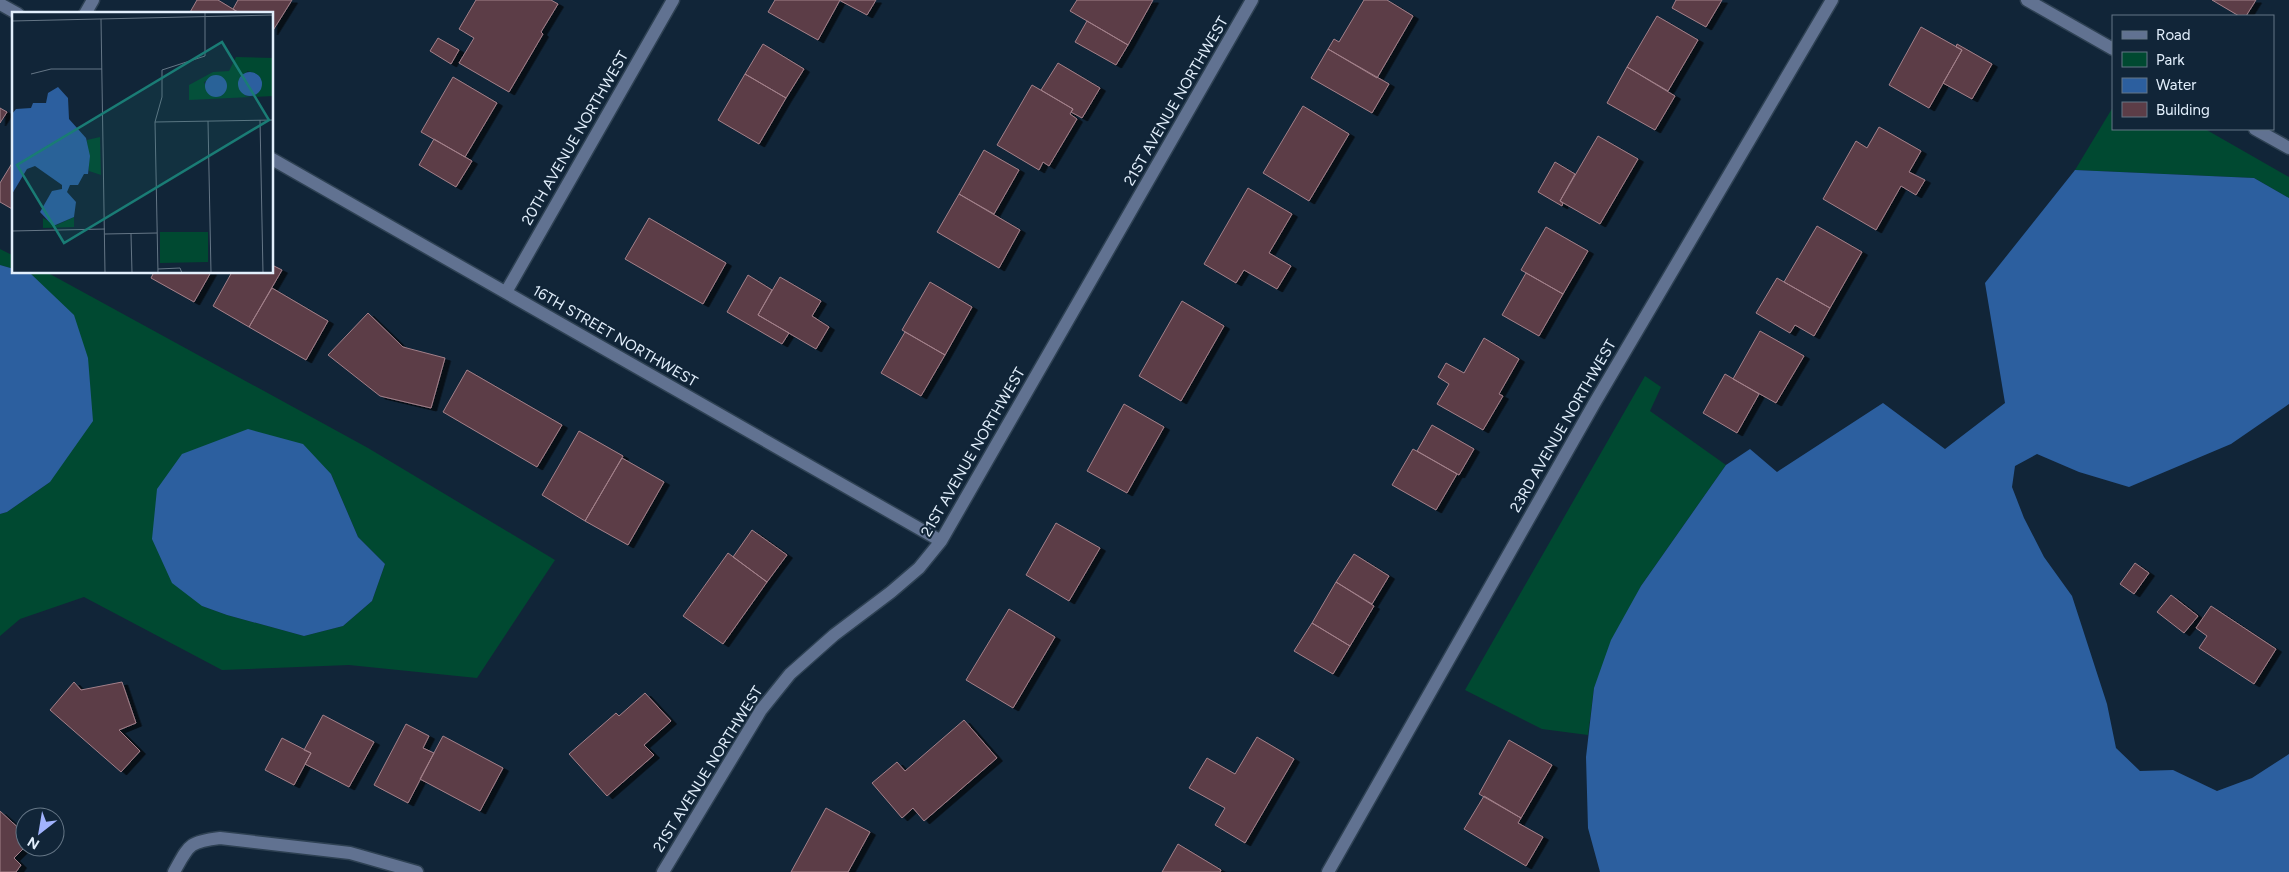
<svg xmlns="http://www.w3.org/2000/svg" width="2289" height="872" viewBox="0 0 2289 872" font-family="Figtree,sans-serif">
<style>
.green{fill:#004931;fill-rule:evenodd}
.water{fill:#2c5f9f}
.building{fill:#5c3d47;stroke:#a2808a;filter:url(#shadow)}
.lines{fill:none;stroke-linecap:round;stroke-linejoin:round}
.minor-casing{stroke:#2e4153;stroke-width:15}
.minor{stroke:#617291;stroke-width:12}
.labels{text-anchor:middle;stroke-width:4;stroke-linejoin:round;paint-order:stroke}
.street-label{font-size:15px;fill:#e2effc;stroke:#112538}
.inset-road{fill:none;stroke:#657686;stroke-width:1}
.view{fill:#1a7c75;fill-opacity:0.15;stroke:#1a7c75;stroke-width:2.5}
.inset-edge{fill:none;stroke:#e2effc;stroke-width:2.5}
</style>
<defs>
<filter id="shadow"><feDropShadow dx="5.5" dy="3" stdDeviation="0" flood-color="#0009"/></filter>
</defs>
<rect width="100%" height="100%" fill="#112538"/>
<!-- green -->
<path class="green" d="M 2113,107 L 2113,129 L 2205,129 L 2289,177 L 2289,198 L 2254,178 L 2075,170 Z
M 0,249 L 14,256 L 14,269 L 0,265 Z
M 24,273 L 50,274 L 368,448 L 555,560 L 477,678 L 349,665 L 222,670 L 84,597 L 20,619 L 0,636 L 0,514 L 7,512 L 50,482 L 31,275 ZM 331,474 L 358,537 L 385,564 L 372,601 L 343,626 L 304,636 L 227,615 L 202,606 Z
M 1645,376 L 1661,387 L 1650,411 L 1726,465 L 1641,586 L 1594,688 L 1588,735 L 1542,729 L 1465,690 Z"/>
<!-- water -->
<path class="water" d="M 2075,170 L 2254,178 L 2289,198 L 2289,404 L 2231,444 L 2129,487 L 2079,472 L 2037,454 L 2015,466 L 2012,487 L 2024,518 L 2044,557 L 2072,596 L 2107,704 L 2116,748 L 2140,771 L 2173,770 L 2217,791 L 2252,778 L 2289,754 L 2289,872 L 1600,872 L 1588,828 L 1586,757 L 1594,688 L 1611,640 L 1641,586 L 1726,465 L 1750,449 L 1777,472 L 1883,403 L 1945,449 L 2005,403 L 1985,283 Z
M 0,265 L 14,269 L 14,272 L 31,274 L 74,315 L 88,358 L 93,421 L 50,482 L 7,512 L 0,514 Z
M 248,429 L 303,444 L 331,474 L 358,537 L 385,564 L 372,601 L 343,626 L 304,636 L 227,615 L 202,606 L 172,583 L 152,539 L 157,489 L 182,454 Z"/>
<!-- building -->
<path class="building" d="M 197,0 L 218,0 L 241,14 L 189,14 Z
M 238,0 L 292,0 L 272,32 L 272,14 L 241,14 L 233,9 Z
M 476,0 L 551,0 L 558,4 L 541,32 L 543,34 L 509,92 L 459,63 L 474,38 L 459,29 Z
M 775,0 L 840,0 L 818,40 L 768,12 Z
M 839,0 L 876,0 L 867,15 Z
M 1077,0 L 1153,0 L 1128,45 L 1070,11 Z
M 1364,0 L 1387,0 L 1413,16 L 1377,78 L 1328,49 L 1334,39 L 1339,42 Z
M 1676,0 L 1722,0 L 1706,27 L 1672,8 Z
M 2212,0 L 2256,0 L 2246,16 L 2239,16 Z
M 1657,16 L 1698,40 L 1668,91 L 1627,67 Z
M 1087,21 L 1128,45 L 1116,65 L 1075,42 Z
M 1921,27 L 1962,50 L 1929,108 L 1889,85 Z
M 438,38 L 459,50 L 451,64 L 430,51 Z
M 763,44 L 804,69 L 786,98 L 745,74 Z
M 1957,44 L 1992,64 L 1972,99 L 1943,83 L 1962,50 L 1956,47 Z
M 1328,49 L 1389,84 L 1372,113 L 1311,78 Z
M 1058,63 L 1100,88 L 1082,118 L 1071,112 L 1073,109 L 1041,90 Z
M 1627,67 L 1675,96 L 1655,130 L 1607,103 Z
M 745,74 L 786,98 L 759,144 L 718,120 Z
M 453,77 L 497,103 L 465,157 L 421,132 Z
M 1032,85 L 1073,109 L 1070,114 L 1077,119 L 1049,166 L 1043,162 L 1039,170 L 997,145 Z
M 1303,106 L 1349,134 L 1309,201 L 1263,173 Z
M 0,108 L 7,112 L 0,123 Z
M 1879,127 L 1921,151 L 1909,172 L 1925,180 L 1916,195 L 1901,186 L 1876,230 L 1823,199 L 1856,141 L 1867,148 Z
M 1598,136 L 1638,159 L 1600,224 L 1560,201 Z
M 434,139 L 472,161 L 456,187 L 419,165 Z
M 984,150 L 1019,170 L 994,214 L 959,194 Z
M 14,160 L 14,210 L 0,202 L 0,183 Z
M 1555,162 L 1575,174 L 1560,201 L 1563,203 L 1562,206 L 1538,192 Z
M 1248,188 L 1292,214 L 1269,253 L 1291,266 L 1277,289 L 1244,270 L 1236,283 L 1204,264 Z
M 959,194 L 1020,230 L 999,268 L 937,232 Z
M 649,218 L 726,263 L 703,304 L 625,259 Z
M 1817,226 L 1862,252 L 1830,308 L 1784,282 Z
M 1546,227 L 1588,251 L 1563,294 L 1521,270 Z
M 272,265 L 282,270 L 249,327 L 213,306 L 232,272 L 272,272 Z
M 154,272 L 211,272 L 194,302 L 151,278 Z
M 1526,273 L 1563,294 L 1539,336 L 1502,315 Z
M 748,275 L 772,290 L 758,315 L 789,333 L 782,344 L 727,312 Z
M 780,277 L 821,301 L 812,316 L 829,327 L 816,349 L 758,315 Z
M 1777,278 L 1830,308 L 1814,336 L 1795,325 L 1790,333 L 1756,313 Z
M 930,282 L 972,307 L 945,355 L 902,330 Z
M 272,288 L 328,321 L 306,360 L 249,327 Z
M 1182,301 L 1224,326 L 1181,401 L 1139,376 Z
M 368,313 L 403,347 L 445,358 L 431,408 L 380,396 L 328,355 Z
M 1760,331 L 1804,356 L 1776,403 L 1733,379 Z
M 905,332 L 945,355 L 921,396 L 881,373 Z
M 1484,338 L 1519,359 L 1499,394 L 1503,396 L 1483,430 L 1437,404 L 1449,384 L 1438,377 L 1446,363 L 1464,373 Z
M 467,370 L 562,425 L 537,467 L 443,412 Z
M 1725,374 L 1759,394 L 1737,433 L 1703,413 Z
M 1124,404 L 1164,427 L 1127,493 L 1087,471 Z
M 1432,425 L 1474,449 L 1459,475 L 1417,451 Z
M 579,431 L 623,456 L 585,521 L 542,495 Z
M 1413,449 L 1457,474 L 1436,510 L 1392,485 Z
M 622,458 L 664,482 L 628,545 L 585,521 Z
M 1056,523 L 1100,548 L 1069,601 L 1026,575 Z
M 752,530 L 787,555 L 767,582 L 733,557 Z
M 728,553 L 767,582 L 723,644 L 683,616 Z
M 1354,554 L 1389,576 L 1372,604 L 1336,582 Z
M 2135,563 L 2149,573 L 2134,594 L 2120,584 Z
M 1336,582 L 1374,606 L 1350,646 L 1312,623 Z
M 2171,595 L 2198,616 L 2184,633 L 2157,612 Z
M 2211,606 L 2276,649 L 2254,684 L 2199,648 L 2207,636 L 2196,628 Z
M 1009,609 L 1055,637 L 1013,708 L 966,680 Z
M 1312,623 L 1350,646 L 1333,674 L 1294,651 Z
M 74,682 L 81,690 L 122,682 L 136,723 L 119,730 L 140,751 L 121,772 L 50,710 Z
M 645,693 L 671,721 L 644,745 L 654,755 L 607,796 L 569,754 L 616,713 L 619,716 Z
M 323,715 L 374,742 L 349,787 L 305,764 L 311,753 L 304,750 Z
M 964,720 L 997,758 L 924,821 L 913,808 L 902,818 L 872,783 L 897,762 L 905,771 Z
M 406,724 L 429,736 L 423,748 L 434,753 L 408,803 L 374,785 Z
M 443,736 L 503,768 L 480,811 L 420,779 Z
M 1257,737 L 1294,759 L 1245,843 L 1215,825 L 1225,808 L 1189,788 L 1207,758 L 1235,774 Z
M 282,738 L 311,753 L 294,785 L 265,770 Z
M 1509,740 L 1552,765 L 1521,818 L 1479,794 Z
M 1484,796 L 1521,818 L 1518,823 L 1543,837 L 1526,866 L 1464,829 Z
M 826,808 L 870,832 L 848,872 L 791,872 Z
M 0,811 L 25,834 L 25,847 L 14,858 L 21,865 L 16,872 L 0,872 Z
M 1178,844 L 1221,870 L 1220,872 L 1162,872 Z"/>
<g class="lines">
<!-- minor casing -->
<g class="minor-casing">
<path id="minor" d="M 2027,0 L 2113,49
M 0,4 L 18,14
M 85,14 L 93,0
M 2255,129 L 2289,148
M 272,159 L 941,541
M 506,292 L 673,0
M 174,872 C 189,845 188,842 220,838 L 350,853 L 417,872
M 663,872 L 761,710 L 790,674 L 834,635 L 891,592 L 919,568 L 941,541 L 1252,0
M 1328,872 L 1594,404 L 1832,0"/>
</g>
<!-- minor -->
<use href="#minor" class="minor"/>
</g>
<g class="labels">
<!-- street labels -->
<g class="street-label">
<text transform="translate(1176 101) rotate(-60)" y="5">21ST AVENUE NORTHWEST</text>
<text transform="translate(575 138) rotate(-60)" y="5">20TH AVENUE NORTHWEST</text>
<text transform="translate(615 336) rotate(30)" y="5">16TH STREET NORTHWEST</text>
<text transform="translate(1563 426) rotate(-60)" y="5">23RD AVENUE NORTHWEST</text>
<text transform="translate(973 452) rotate(-60)" y="5">21ST AVENUE NORTHWEST</text>
<text transform="translate(708 769) rotate(-58)" y="5">21ST AVENUE NORTHWEST</text>
</g>
</g>
<!-- overview -->
<g transform="translate(12 12)">
<rect width="261" height="261" fill="#112538"/>
<path d="M 224,45 L 261,46 L 261,84 L 177,88 L 177,73 L 201,60 L 217,59 ZM 235,59 L 244,62 L 244,84 L 239,85 L 233,84 ZM 206,65 L 211,83 L 205,85 L 196,79 L 192,70 ZM 88,125 L 89,163 L 77,159 L 75,128 ZM 62,205 L 62,215 L 31,216 L 31,206 L 45,213 ZM 148,220 L 196,220 L 196,250 L 148,251 Z" fill="#004931" fill-rule="evenodd"/>
<path d="M226 72a12 12 0 1 1 24 0a12 12 0 1 1-24 0ZM193 74a11 11 0 1 1 22 0a11 11 0 1 1-22 0ZM 46,75 L 56,86 L 57,107 L 74,126 L 78,144 L 76,162 L 72,162 L 66,173 L 58,173 L 55,180 L 64,190 L 62,205 L 41,214 L 28,200 L 40,179 L 50,177 L 50,173 L 23,154 L 15,157 L 0,182 L 0,102 L 4,97 L 19,96 L 21,91 L 34,91 L 36,81 Z" fill="#2c5f9f"/>
<path class="inset-road" d="M 89,7 L 93,261M 0,9 L 262,3M 19,62 L 39,57 L 90,57M 248,108 L 251,261M 196,109 L 199,261M 143,110 L 262,108M 0,219 L 93,217M 93,222 L 145,221M 119,222 L 120,261M 146,257 L 168,256 L 170,261M 146,261 L 143,110 L 150,85 L 150,58 L 193,44 L 193,0"/>
<path class="view" d="M 210,30 L 257,108 L 52,231 L 5,153 Z"/>
<rect width="261" height="261" class="inset-edge"/>
</g>
<!-- legend -->
<rect x="2112" y="15" width="162" height="115" fill="#112538" stroke="#657686"/>
<rect x="2122" y="31" width="25" height="8" fill="#617291" stroke="#657686"/>
<text x="2156" y="40" font-size="15" fill="#e2effc">Road</text>
<rect x="2122" y="52" width="25" height="15" fill="#004931" stroke="#657686"/>
<text x="2156" y="65" font-size="15" fill="#e2effc">Park</text>
<rect x="2122" y="78" width="25" height="15" fill="#2c5f9f" stroke="#657686"/>
<text x="2156" y="90" font-size="15" fill="#e2effc">Water</text>
<rect x="2122" y="102" width="25" height="15" fill="#5c3d47" stroke="#657686"/>
<text x="2156" y="115" font-size="15" fill="#e2effc">Building</text>
<!-- north arrow -->
<g transform="translate(40 832) rotate(211)"><circle r="24" fill="#112538" stroke="#657686"/>
<path d="M0-4L9 19L0 12L-9 19Z" fill="#a1b3fd"/>
<text y="-8" font-size="14" font-weight="bold" text-anchor="middle" fill="#e2effc">N</text>
</g>
</svg>
